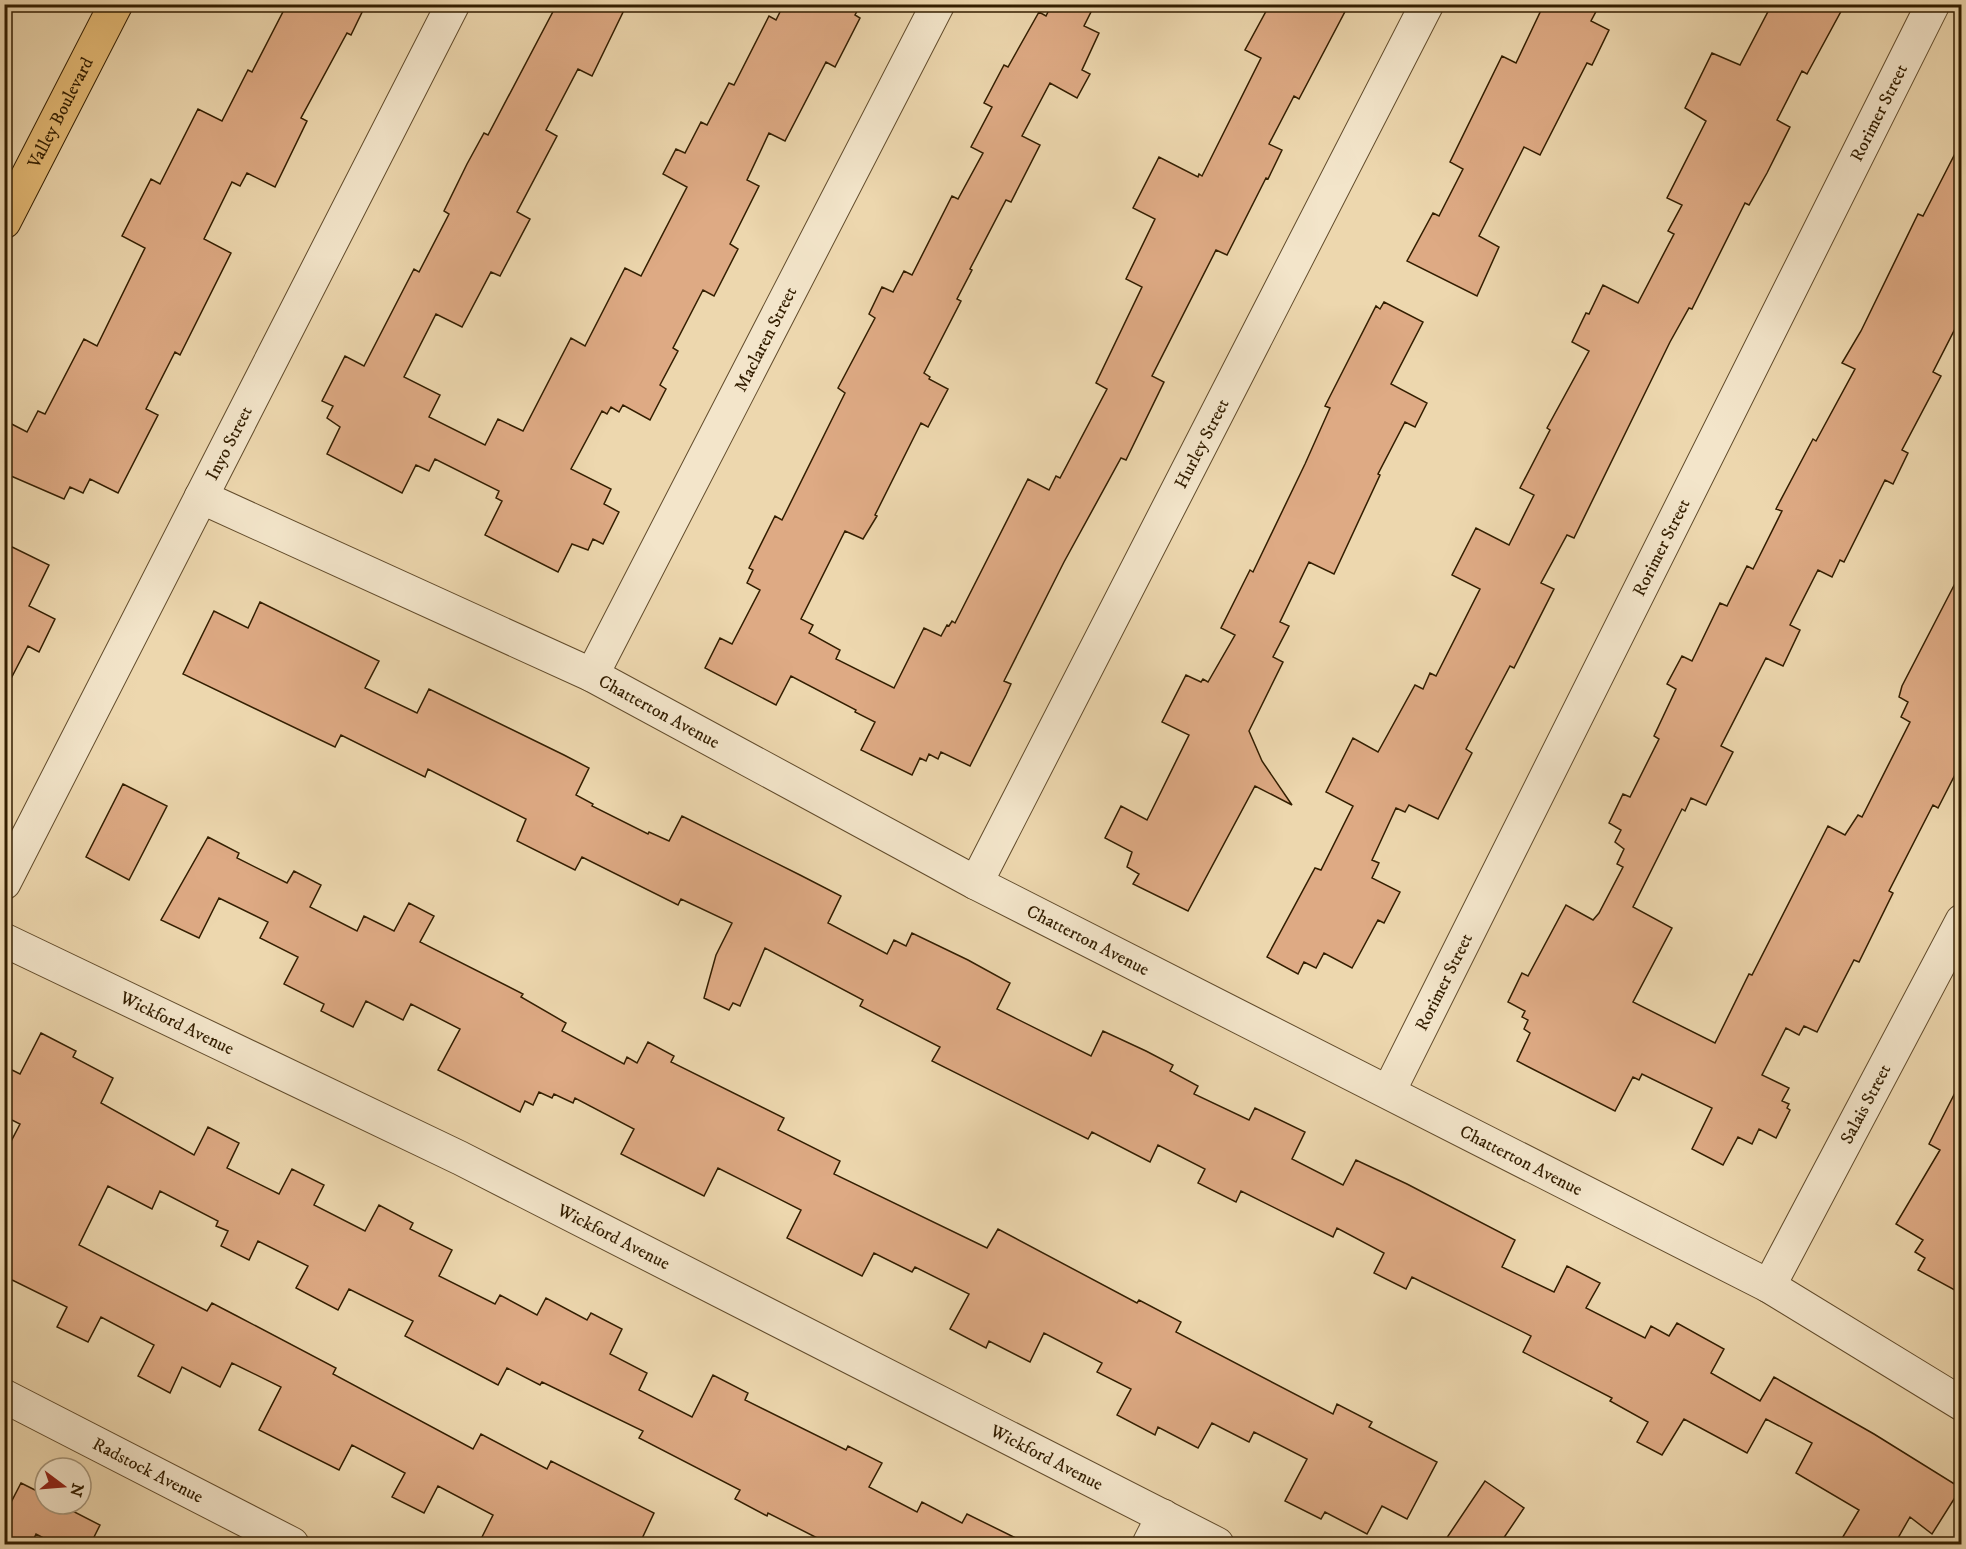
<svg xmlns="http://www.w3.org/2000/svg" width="1966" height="1549" viewBox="0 0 1966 1549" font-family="'IM FELL DW Pica',serif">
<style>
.building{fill:#deaa84;stroke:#331e00;stroke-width:1.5}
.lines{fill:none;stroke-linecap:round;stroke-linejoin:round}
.street-casing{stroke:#624c2c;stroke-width:35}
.primary-casing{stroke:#331e00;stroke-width:35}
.street{stroke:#f3e5ca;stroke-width:33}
.primary{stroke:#e6bc77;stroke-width:33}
.labels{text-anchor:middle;stroke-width:4.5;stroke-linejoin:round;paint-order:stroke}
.street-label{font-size:18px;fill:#331e00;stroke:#f3e5ca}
</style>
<rect width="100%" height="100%" fill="#edd7ae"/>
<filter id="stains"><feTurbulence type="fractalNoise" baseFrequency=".00333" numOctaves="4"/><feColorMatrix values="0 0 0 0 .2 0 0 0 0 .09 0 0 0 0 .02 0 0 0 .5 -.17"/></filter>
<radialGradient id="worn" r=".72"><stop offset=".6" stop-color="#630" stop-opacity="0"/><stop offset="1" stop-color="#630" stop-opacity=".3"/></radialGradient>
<!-- building -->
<path class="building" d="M 287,4 L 366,4 L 351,35 L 347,33 L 301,118 L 307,121 L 275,187 L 247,173 L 240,186 L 232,182 L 204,239 L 231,253 L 180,355 L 175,352 L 146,409 L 158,415 L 118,493 L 90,479 L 83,493 L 70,487 L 64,499 L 4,473 L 4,420 L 27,432 L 38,411 L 45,414 L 84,339 L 97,346 L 145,248 L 122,236 L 151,179 L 160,184 L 198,109 L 222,121 L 248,70 L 252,72 Z
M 557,4 L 627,4 L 592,76 L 578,69 L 546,130 L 557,136 L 517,212 L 530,219 L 500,276 L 491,272 L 462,327 L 436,314 L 404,377 L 440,395 L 429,417 L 485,445 L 498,419 L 523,431 L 571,338 L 585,346 L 625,268 L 641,276 L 687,187 L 663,174 L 676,149 L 685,153 L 701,122 L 707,125 L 729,83 L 734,85 L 769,16 L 776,20 L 784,4 L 861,4 L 855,15 L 860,18 L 835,67 L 826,62 L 785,141 L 769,133 L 747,180 L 759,186 L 730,244 L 738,249 L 714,296 L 703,290 L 673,348 L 678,351 L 660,385 L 666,389 L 650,420 L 623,405 L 619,412 L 611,407 L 607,414 L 602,411 L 571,469 L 611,489 L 604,504 L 619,512 L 603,544 L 593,539 L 588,550 L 572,544 L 558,572 L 485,535 L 502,501 L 496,498 L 499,491 L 435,459 L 429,471 L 416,465 L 402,493 L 327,454 L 340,427 L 327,418 L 333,406 L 322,401 L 345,356 L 364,366 L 414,269 L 419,272 L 449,214 L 444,211 L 467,164 L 484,133 L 488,135 Z
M 1052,4 L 1095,4 L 1084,26 L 1099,33 L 1082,70 L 1090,74 L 1077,98 L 1050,83 L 1022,136 L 1040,145 L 1011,202 L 1006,200 L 970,269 L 972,270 L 957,299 L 961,301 L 924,373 L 930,377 L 929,379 L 948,389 L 928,427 L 921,423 L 875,515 L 877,516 L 863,539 L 845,531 L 801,619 L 813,625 L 809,633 L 840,650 L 836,659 L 894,688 L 924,628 L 941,636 L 947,625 L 949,626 L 952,621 L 955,623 L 1028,479 L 1049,490 L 1056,476 L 1060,478 L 1107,389 L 1096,383 L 1142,287 L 1126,279 L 1155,219 L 1133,208 L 1159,157 L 1198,177 L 1199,174 L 1202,176 L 1261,58 L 1245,50 L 1270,4 L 1349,4 L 1299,99 L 1294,96 L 1269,144 L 1282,150 L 1268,179 L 1266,178 L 1227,255 L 1216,250 L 1152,376 L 1164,382 L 1126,460 L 1121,458 L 1064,562 L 1004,681 L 1011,684 L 1006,695 L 970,766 L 941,752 L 938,759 L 929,754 L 926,761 L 920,758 L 912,775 L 861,750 L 875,722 L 855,712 L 856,710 L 791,676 L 776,705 L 705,668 L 720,638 L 732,644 L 760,590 L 747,583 L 753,570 L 749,568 L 775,516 L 782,520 L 845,393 L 838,388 L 875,318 L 869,314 L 882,287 L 893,292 L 904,271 L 912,275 L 952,196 L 958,199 L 983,153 L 971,147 L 992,107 L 984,103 L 1004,65 L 1008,67 L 1039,12 L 1046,16 Z
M 1544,4 L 1600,4 L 1591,21 L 1609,30 L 1592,65 L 1587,63 L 1540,155 L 1524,147 L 1479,236 L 1499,247 L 1477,296 L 1407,261 L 1433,213 L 1439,216 L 1463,169 L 1450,162 L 1502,56 L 1516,63 Z
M 1772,4 L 1845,4 L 1807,74 L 1802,71 L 1777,120 L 1790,127 L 1767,173 L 1749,205 L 1745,203 L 1692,309 L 1689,308 L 1670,342 L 1574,538 L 1567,535 L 1541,583 L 1554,589 L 1514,668 L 1510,666 L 1466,749 L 1472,753 L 1438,819 L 1409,805 L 1405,812 L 1396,808 L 1372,860 L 1379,863 L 1372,878 L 1400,892 L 1384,923 L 1378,920 L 1352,968 L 1324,953 L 1316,968 L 1304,962 L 1298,974 L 1267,957 L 1315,868 L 1321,870 L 1353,806 L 1326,792 L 1353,738 L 1378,752 L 1415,685 L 1423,689 L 1430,673 L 1436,676 L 1480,589 L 1452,575 L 1476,528 L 1509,545 L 1534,495 L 1520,488 L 1550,430 L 1547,428 L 1589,351 L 1572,342 L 1586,313 L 1589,314 L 1603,285 L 1638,303 L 1674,234 L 1668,231 L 1682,205 L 1667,198 L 1706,121 L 1685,108 L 1712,53 L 1740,65 Z
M 1962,140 L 1962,315 L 1933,372 L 1941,376 L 1902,450 L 1908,453 L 1893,484 L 1885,480 L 1844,562 L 1840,560 L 1832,577 L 1818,570 L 1790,625 L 1800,630 L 1783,666 L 1766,658 L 1721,746 L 1733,752 L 1706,805 L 1691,798 L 1685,811 L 1682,809 L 1633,907 L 1672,928 L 1633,1002 L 1715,1043 L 1749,974 L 1752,975 L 1828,826 L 1845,835 L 1858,815 L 1862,817 L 1910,722 L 1901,717 L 1908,702 L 1899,697 L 1902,686 L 1962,570 L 1962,761 L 1938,808 L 1933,805 L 1889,891 L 1893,893 L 1859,962 L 1854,960 L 1817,1032 L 1804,1026 L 1799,1035 L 1786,1028 L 1762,1075 L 1789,1088 L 1782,1101 L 1789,1104 L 1787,1108 L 1790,1110 L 1776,1138 L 1759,1129 L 1752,1144 L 1738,1137 L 1723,1165 L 1692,1149 L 1712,1108 L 1642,1074 L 1639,1080 L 1633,1077 L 1615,1111 L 1517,1061 L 1530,1033 L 1524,1029 L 1528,1020 L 1522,1017 L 1525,1011 L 1508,1002 L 1522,973 L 1528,976 L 1566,905 L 1593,920 L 1599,913 L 1623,867 L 1617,864 L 1624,849 L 1615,842 L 1621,830 L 1609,823 L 1623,794 L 1630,797 L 1659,739 L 1654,736 L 1676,689 L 1667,684 L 1682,656 L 1692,661 L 1720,603 L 1727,606 L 1747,566 L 1753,569 L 1782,511 L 1776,509 L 1813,439 L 1816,441 L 1855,369 L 1842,363 L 1861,331 L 1918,214 L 1923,216 Z
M 1384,302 L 1423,322 L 1391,384 L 1427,403 L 1415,427 L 1405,422 L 1378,474 L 1380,475 L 1334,574 L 1309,562 L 1280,622 L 1289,626 L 1273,657 L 1283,662 L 1249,731 L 1262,761 L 1292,805 L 1255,786 L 1188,911 L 1133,884 L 1139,874 L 1127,867 L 1132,852 L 1105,838 L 1121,806 L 1147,820 L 1189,735 L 1162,722 L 1186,675 L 1201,682 L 1203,679 L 1208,682 L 1235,635 L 1221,628 L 1250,570 L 1253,572 L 1305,464 L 1330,408 L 1325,406 L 1376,306 L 1380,309 Z
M 4,543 L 49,565 L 29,606 L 55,619 L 39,652 L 28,646 L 4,692 Z
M 260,602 L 379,661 L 365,688 L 417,713 L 429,689 L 564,755 L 589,768 L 576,795 L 593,804 L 592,806 L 648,834 L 649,832 L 669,841 L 682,816 L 800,875 L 841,896 L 828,923 L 887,954 L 894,940 L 906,946 L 912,933 L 968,960 L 1010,983 L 997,1009 L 1091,1056 L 1103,1031 L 1146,1051 L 1173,1065 L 1170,1071 L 1198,1086 L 1194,1094 L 1249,1120 L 1255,1108 L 1305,1132 L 1292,1159 L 1343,1185 L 1356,1160 L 1407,1184 L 1515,1240 L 1502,1267 L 1554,1292 L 1567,1266 L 1600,1283 L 1586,1308 L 1645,1338 L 1651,1326 L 1669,1336 L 1677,1323 L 1724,1349 L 1711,1373 L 1760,1401 L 1774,1377 L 1874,1434 L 1961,1488 L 1932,1534 L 1910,1517 L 1894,1545 L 1838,1545 L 1859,1510 L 1796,1473 L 1812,1443 L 1766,1419 L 1747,1453 L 1684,1419 L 1662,1455 L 1637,1442 L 1648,1422 L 1610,1401 L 1612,1398 L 1523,1352 L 1531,1336 L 1412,1277 L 1406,1289 L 1374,1273 L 1384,1253 L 1337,1228 L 1333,1237 L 1241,1191 L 1236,1202 L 1198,1183 L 1205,1169 L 1158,1145 L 1150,1162 L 1092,1132 L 1088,1139 L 932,1061 L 940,1047 L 860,1006 L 863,1000 L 765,948 L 740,1006 L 733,1003 L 729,1010 L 704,998 L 716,955 L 732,923 L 681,899 L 678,905 L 582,857 L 575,870 L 517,841 L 526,819 L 428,769 L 425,777 L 341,735 L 335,747 L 183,674 L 214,611 L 248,628 Z
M 123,784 L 167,806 L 129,880 L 86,857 Z
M 208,837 L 239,853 L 237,858 L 287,883 L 294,871 L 321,885 L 310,907 L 357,931 L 364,916 L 394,931 L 409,903 L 434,916 L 420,942 L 523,994 L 521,997 L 566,1023 L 562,1031 L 624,1064 L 627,1057 L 637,1063 L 648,1042 L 674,1056 L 671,1062 L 784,1118 L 778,1130 L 840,1161 L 834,1174 L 987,1248 L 998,1229 L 1137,1303 L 1139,1300 L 1181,1322 L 1176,1332 L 1333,1414 L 1337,1404 L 1372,1422 L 1369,1427 L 1437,1462 L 1407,1519 L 1382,1506 L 1367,1534 L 1325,1512 L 1321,1519 L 1285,1501 L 1307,1459 L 1254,1432 L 1249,1442 L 1212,1423 L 1198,1448 L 1158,1427 L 1155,1435 L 1117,1415 L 1131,1389 L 1097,1372 L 1102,1363 L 1044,1333 L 1030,1362 L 989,1341 L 986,1348 L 950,1329 L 969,1294 L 915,1267 L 912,1272 L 874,1253 L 862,1276 L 787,1238 L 801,1210 L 718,1168 L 704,1196 L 621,1154 L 634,1129 L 575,1098 L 573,1103 L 554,1094 L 552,1098 L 539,1092 L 533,1105 L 525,1101 L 520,1112 L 438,1070 L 460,1029 L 411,1004 L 403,1020 L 366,1001 L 353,1027 L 321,1011 L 324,1004 L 284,984 L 298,957 L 260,938 L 268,922 L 219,898 L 199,938 L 161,920 Z
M 41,1033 L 76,1051 L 73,1057 L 113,1078 L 101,1103 L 194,1155 L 208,1127 L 239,1143 L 227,1168 L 279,1194 L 292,1169 L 324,1185 L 314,1205 L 365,1231 L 379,1205 L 413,1223 L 410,1229 L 452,1250 L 439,1276 L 495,1304 L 500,1295 L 537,1315 L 546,1298 L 587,1320 L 591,1313 L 622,1329 L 610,1354 L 647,1373 L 639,1390 L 692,1417 L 713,1375 L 748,1393 L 745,1400 L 846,1450 L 848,1446 L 882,1463 L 869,1487 L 917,1512 L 922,1502 L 962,1523 L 967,1514 L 1030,1545 L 831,1545 L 768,1513 L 767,1516 L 735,1499 L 740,1490 L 639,1438 L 643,1431 L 542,1382 L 540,1385 L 507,1368 L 498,1385 L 405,1336 L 413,1321 L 349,1289 L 338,1310 L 296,1288 L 308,1266 L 258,1241 L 249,1260 L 221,1246 L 228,1231 L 216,1226 L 218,1221 L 160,1191 L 152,1209 L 108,1186 L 79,1245 L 207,1311 L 212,1303 L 235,1315 L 336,1368 L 333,1374 L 473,1449 L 481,1434 L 547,1469 L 551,1461 L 654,1513 L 639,1545 L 478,1545 L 493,1515 L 438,1486 L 424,1513 L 392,1497 L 405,1473 L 352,1445 L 339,1470 L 259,1430 L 281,1387 L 232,1363 L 220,1387 L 182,1367 L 170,1393 L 138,1376 L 154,1345 L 101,1317 L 88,1342 L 57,1327 L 67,1307 L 4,1276 L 4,1155 L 20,1124 L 4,1116 L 4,1066 L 20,1074 Z
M 1962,1079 L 1962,1294 L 1918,1270 L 1925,1258 L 1915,1252 L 1923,1240 L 1896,1224 L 1940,1150 L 1929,1144 Z
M 1485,1481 L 1524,1508 L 1499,1545 L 1442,1545 Z
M 21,1483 L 45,1495 L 45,1504 L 59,1504 L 100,1525 L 90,1545 L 57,1545 L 36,1534 L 31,1545 L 4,1545 L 4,1516 Z"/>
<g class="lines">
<!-- street casing -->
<g class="street-casing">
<g id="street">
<path id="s1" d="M 201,497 L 592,675 L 976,883 L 1769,1286 L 1962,1404"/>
<path id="s2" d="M 592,675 L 938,4"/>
<path id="s3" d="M 4,883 L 453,4"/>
<path id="s4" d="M 976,883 L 1427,4"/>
<path id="s5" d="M 4,940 L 460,1158 L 1217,1544"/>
<path id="s6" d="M 1389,1091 L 1933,4"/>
<path id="s7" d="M 1769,1286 L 1962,921"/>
<path id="s8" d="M 4,1396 L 292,1544"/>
<path d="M 1149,1544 L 1163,1516"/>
</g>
</g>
<!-- primary casing -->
<g class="primary-casing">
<g id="primary">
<path id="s9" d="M 4,222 L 116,4"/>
</g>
</g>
<!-- street -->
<use href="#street" class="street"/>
<!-- primary -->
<use href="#primary" class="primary"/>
</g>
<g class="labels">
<!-- street labels -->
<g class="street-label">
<text dy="6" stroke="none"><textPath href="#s9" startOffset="123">Valley Boulevard</textPath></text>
<text dy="6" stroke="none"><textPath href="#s6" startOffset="1094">Rorimer Street</textPath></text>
<text dy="6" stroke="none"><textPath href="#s2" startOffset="378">Maclaren Street</textPath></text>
<text dy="6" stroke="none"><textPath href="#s3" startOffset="494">Inyo Street</textPath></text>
<text dy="6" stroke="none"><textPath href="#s4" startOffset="494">Hurley Street</textPath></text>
<text dy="6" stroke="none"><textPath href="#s6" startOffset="608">Rorimer Street</textPath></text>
<text dy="6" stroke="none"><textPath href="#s1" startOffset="506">Chatterton Avenue</textPath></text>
<text dy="6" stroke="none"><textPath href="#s1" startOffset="992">Chatterton Avenue</textPath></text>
<text dy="6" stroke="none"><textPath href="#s6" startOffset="122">Rorimer Street</textPath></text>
<text dy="6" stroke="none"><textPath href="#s5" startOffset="192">Wickford Avenue</textPath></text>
<text dy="6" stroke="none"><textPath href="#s7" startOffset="206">Salais Street</textPath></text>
<text dy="6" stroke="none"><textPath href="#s1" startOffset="1478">Chatterton Avenue</textPath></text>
<text dy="6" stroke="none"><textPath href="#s5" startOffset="678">Wickford Avenue</textPath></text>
<text dy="6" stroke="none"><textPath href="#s5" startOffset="1164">Wickford Avenue</textPath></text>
<text dy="6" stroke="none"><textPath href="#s8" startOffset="162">Radstock Avenue</textPath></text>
</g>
</g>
<!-- margin -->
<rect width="1966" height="1549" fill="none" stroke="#edd7ae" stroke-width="24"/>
<rect x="6" y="6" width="1954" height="1537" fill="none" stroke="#331e00" stroke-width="3"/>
<rect x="12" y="12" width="1942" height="1525" fill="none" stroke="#331e00" stroke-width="1.5"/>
<!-- north arrow -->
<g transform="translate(63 1486) rotate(106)"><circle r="28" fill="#f3e5ca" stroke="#a69579" stroke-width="1.5"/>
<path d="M0-4.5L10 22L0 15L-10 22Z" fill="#8f2418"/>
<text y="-9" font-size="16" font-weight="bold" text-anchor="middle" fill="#331e00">N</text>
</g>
<rect width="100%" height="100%" filter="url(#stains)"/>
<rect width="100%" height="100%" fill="url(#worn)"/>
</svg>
